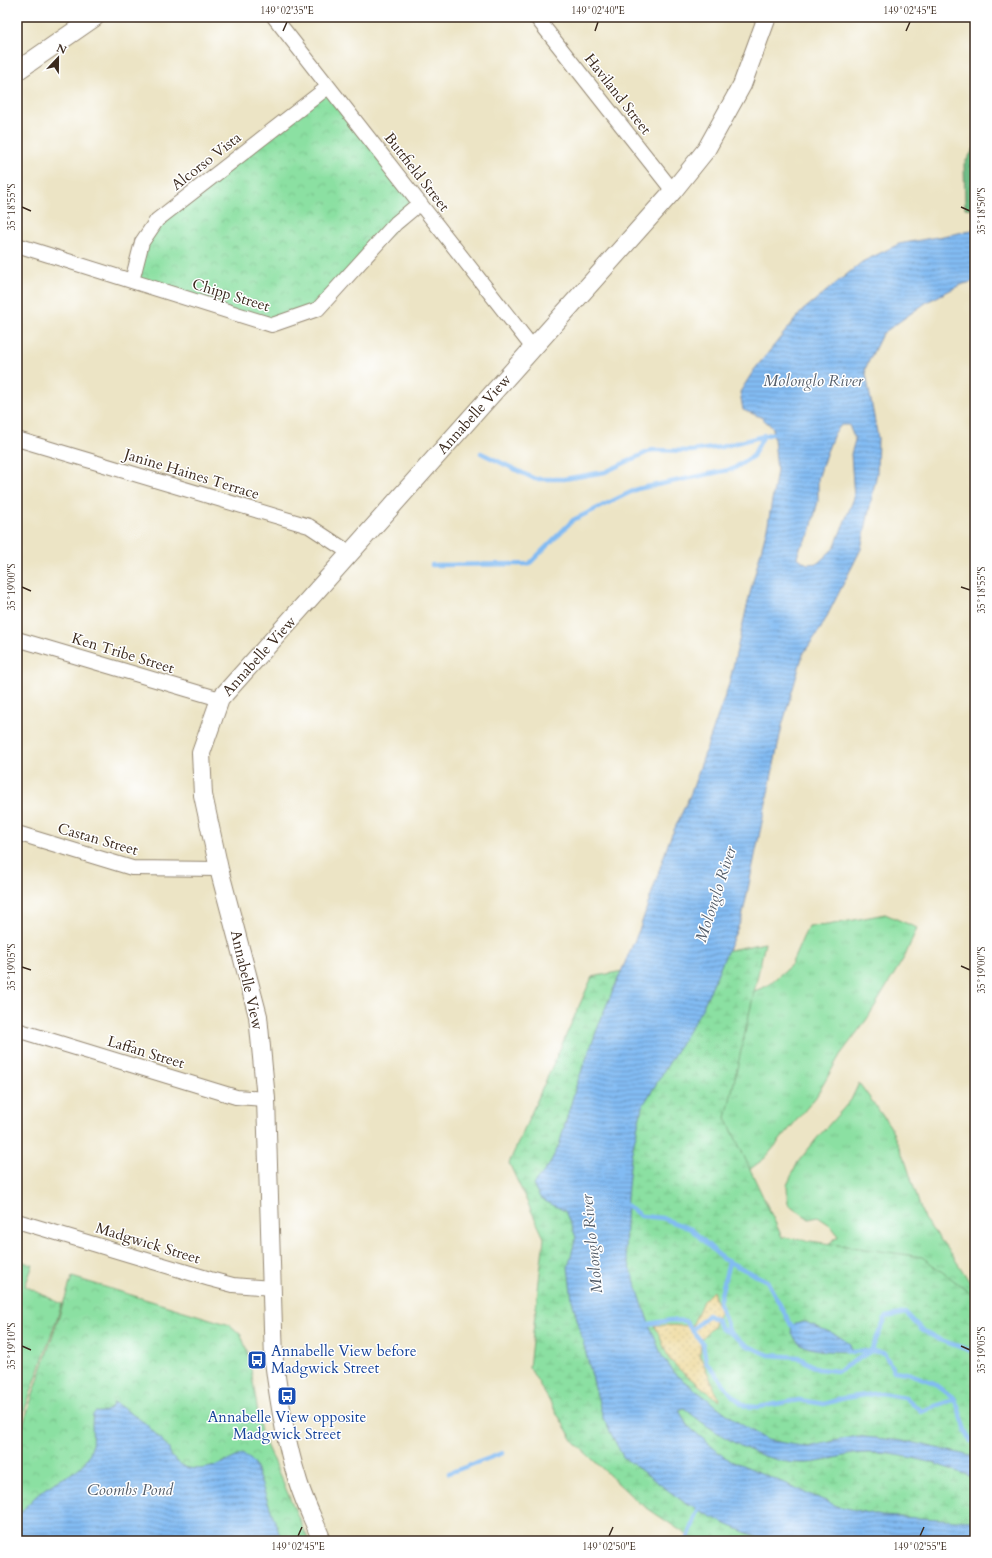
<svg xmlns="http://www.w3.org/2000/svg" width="992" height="1558" viewBox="0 0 992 1558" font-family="Cardo,serif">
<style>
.grass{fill:url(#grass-tufts);stroke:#638560}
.forest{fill:url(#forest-firs);stroke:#567453}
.wetland{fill:url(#wetland-marsh);stroke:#638560}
.sand{fill:url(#sand-dots);stroke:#94825e}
.park{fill:url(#park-crowns);stroke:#638560}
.water{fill:url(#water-rules);stroke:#5e7288;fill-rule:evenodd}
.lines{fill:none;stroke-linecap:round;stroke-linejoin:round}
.stream{stroke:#82bbf3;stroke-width:4.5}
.minor-casing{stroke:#948772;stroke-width:16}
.tertiary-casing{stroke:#948772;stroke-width:20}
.minor{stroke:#fff;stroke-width:14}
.tertiary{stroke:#fff;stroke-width:18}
.ticks{fill:none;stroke:#3b2a1e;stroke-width:1.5}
.labels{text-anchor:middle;stroke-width:3;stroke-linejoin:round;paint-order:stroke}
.street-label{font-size:15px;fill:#3b2a1e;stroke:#fff}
.transit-label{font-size:15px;fill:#164399;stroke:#fff;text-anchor:start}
.water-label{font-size:16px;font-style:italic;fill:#545d69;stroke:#fff}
.neatline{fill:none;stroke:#3b2a1e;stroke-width:1.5}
.ticks-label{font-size:10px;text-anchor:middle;fill:#3b2a1e}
</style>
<defs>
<pattern id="grass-tufts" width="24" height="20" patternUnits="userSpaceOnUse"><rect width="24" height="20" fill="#8be0a2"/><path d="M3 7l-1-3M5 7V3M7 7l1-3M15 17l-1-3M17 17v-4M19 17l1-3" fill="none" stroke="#79c08b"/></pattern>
<pattern id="forest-firs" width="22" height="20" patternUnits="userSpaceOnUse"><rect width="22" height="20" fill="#70be88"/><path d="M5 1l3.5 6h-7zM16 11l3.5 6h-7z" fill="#5d9b6f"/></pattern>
<pattern id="wetland-marsh" width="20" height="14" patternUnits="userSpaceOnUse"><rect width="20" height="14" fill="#8be0a2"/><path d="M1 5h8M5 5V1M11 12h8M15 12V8" fill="none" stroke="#79c08b"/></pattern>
<pattern id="sand-dots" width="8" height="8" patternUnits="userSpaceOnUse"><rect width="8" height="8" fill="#eeda9e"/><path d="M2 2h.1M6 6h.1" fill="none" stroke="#cdbb88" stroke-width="1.8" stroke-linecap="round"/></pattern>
<pattern id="park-crowns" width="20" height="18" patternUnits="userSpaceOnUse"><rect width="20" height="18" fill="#8be0a2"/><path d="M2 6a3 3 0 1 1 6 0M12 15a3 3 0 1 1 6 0" fill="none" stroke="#79c08b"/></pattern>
<pattern id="water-rules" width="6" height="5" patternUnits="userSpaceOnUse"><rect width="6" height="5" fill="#82bbf3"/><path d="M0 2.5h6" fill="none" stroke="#6c98c4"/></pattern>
</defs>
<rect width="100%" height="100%" fill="#fff"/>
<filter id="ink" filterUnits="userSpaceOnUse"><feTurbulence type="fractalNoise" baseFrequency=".025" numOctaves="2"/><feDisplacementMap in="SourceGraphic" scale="8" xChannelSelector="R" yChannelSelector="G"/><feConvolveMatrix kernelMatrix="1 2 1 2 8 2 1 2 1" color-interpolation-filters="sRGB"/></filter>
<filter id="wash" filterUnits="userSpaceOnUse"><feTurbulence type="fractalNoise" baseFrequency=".012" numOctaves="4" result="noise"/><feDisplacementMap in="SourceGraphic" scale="16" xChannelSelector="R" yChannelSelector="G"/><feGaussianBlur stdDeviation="0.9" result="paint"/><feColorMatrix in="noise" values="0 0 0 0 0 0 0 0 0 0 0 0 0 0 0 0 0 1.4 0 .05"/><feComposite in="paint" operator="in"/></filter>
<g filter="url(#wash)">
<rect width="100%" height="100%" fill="#ece4c5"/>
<!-- grass -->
<path class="grass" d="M 885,914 L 917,928 L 905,956 L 867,1019 L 840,1055 L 816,1097 L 765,1158 L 749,1170 L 661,1127 L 752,992 L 767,986 L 791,965 L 808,926 L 828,925 Z
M 859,1083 L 890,1126 L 906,1163 L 924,1219 L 951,1253 L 971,1284 L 975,1286 L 975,1376 L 828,1244 L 839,1236 L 830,1225 L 818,1217 L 809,1219 L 788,1204 L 787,1185 L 798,1162 L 818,1137 L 851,1100 Z
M 17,1260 L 33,1265 L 25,1286 L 62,1304 L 17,1432 Z"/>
<!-- forest -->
<path class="forest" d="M 975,147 L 975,209 L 965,208 L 964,164 Z"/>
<!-- wetland -->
<path class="wetland" d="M 765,943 L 726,1118 L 782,1237 L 922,1257 L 975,1296 L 975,1541 L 696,1541 L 638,1502 L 574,1442 L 529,1367 L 544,1238 L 509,1163 L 592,977 Z"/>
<!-- sand -->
<path class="sand" d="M 713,1291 L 716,1302 L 720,1309 L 713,1327 L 702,1338 L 701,1337 L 700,1356 L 720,1401 L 682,1372 L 669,1359 L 655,1325 L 692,1326 L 703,1301 Z"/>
<!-- park -->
<path class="park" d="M 328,87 L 420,203 L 318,309 L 272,325 L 132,281 L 157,220 Z
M 72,1277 L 230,1325 L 241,1335 L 249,1356 L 261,1433 L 309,1541 L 17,1541 L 17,1443 Z"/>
<!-- water -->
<path class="water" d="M 975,230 L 975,281 L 960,285 L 927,302 L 882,334 L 865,369 L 878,438 L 877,473 L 861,549 L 821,628 L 803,654 L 782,726 L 742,918 L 702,1009 L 642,1107 L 631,1156 L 627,1197 L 625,1252 L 649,1324 L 662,1356 L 676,1375 L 736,1421 L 767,1440 L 808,1447 L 856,1436 L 911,1442 L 975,1457 L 975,1478 C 943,1466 910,1454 875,1453 C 867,1453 856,1453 848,1455 C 832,1458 817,1464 800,1463 C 762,1463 713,1433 684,1408 L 679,1410 L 687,1425 L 724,1457 L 837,1506 L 882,1516 L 975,1521 L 975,1541 L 766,1541 L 723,1523 L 681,1500 L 623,1457 L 603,1418 L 572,1300 L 568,1267 L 576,1237 L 565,1211 L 541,1199 L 533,1185 L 549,1165 L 559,1145 L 576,1086 L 604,1011 L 640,928 L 669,841 L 691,793 L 729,684 L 751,589 L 768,524 L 777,471 L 773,428 L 761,417 L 743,410 L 740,392 L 754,370 L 802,311 L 862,262 L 899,244 ZM 841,425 L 849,425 L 855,440 L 851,454 L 854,498 L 834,548 L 818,563 L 807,564 L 797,557 L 800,548 L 810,533 L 818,501 L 818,479 L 826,454 L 834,434 Z
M 805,1322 L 837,1335 L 850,1344 L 852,1352 C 831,1351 791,1354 791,1325 Z
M 114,1402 L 145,1423 L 169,1448 L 170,1456 C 175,1459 179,1464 185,1467 C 205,1473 224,1463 242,1454 L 250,1459 L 254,1463 L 282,1541 L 17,1541 C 17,1533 16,1524 19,1516 C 21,1512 25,1508 28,1504 C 34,1498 40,1492 46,1488 C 61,1478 79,1473 88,1457 C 96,1443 90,1430 93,1415 L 95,1412 C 104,1413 111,1410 114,1402 Z"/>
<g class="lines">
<!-- stream -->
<path class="stream" d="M 481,453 L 535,479 L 564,479 L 605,472 L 652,450 L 691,451 L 721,447 L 779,432
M 432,565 L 529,564 L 573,520 L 637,489 L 733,469 L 753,456 L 764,435
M 622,1202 L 641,1216 L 662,1218 L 691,1229 L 723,1259 L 767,1281 L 791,1325 L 796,1328
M 729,1262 L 719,1303 L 730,1333 L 748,1346 L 769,1355 L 798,1357 L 818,1369 L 838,1371 L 871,1351 L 886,1317 L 906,1313 L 922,1330 L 940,1340 L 975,1352
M 643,1325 L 671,1320 L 685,1321 L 703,1344 L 706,1362 L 733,1396 L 745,1406 L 758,1407 L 799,1400 L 824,1404 L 844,1398 L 881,1393 L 905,1397 L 921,1411 L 955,1399
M 692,1330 L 708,1315 L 717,1320 L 720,1327 L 730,1333
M 846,1350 L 852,1352 L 871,1351 L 884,1353 L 894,1371 L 908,1373 L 934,1383 L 955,1399 L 970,1441 L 975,1441
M 449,1473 L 503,1453
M 687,1541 L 700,1505"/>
</g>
</g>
<g filter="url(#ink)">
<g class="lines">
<!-- minor casing -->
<g class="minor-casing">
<path id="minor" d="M 274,17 L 533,348
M 536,17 L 673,191
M 17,245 L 272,325 L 318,309 L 396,223 L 420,203
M 132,281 L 142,242 L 157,220 L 328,87
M 17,439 L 309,526 L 350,553
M 17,639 L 220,699
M 17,833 L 132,868 L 219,869
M 17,1030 L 236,1097 L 266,1099
M 17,1221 L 210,1279 L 233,1285 L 272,1288"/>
</g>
<!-- tertiary casing -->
<g class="tertiary-casing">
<path id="tertiary" d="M 17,71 L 95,17
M 322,1541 C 314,1520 303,1500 297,1478 C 285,1440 279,1401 274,1361 L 266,1099 L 258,1016 L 219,869 L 203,795 L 201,753 L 220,699 L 673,191 L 706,150 L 742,85 L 767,17"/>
</g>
<!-- minor -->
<use href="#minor" class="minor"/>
<!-- tertiary -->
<use href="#tertiary" class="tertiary"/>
</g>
</g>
<!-- ticks -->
<path class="ticks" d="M 283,31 L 287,22M 595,31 L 598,22M 906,31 L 910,22M 22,207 L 31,211M 961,207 L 970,211M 22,587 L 31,591M 961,587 L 970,590M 961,966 L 970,970M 22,967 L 31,970M 22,1346 L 31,1350M 961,1346 L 970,1350M 298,1536 L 302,1527M 609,1536 L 613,1527M 920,1536 L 924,1527"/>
<!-- icons -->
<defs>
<g id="bus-square" transform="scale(1)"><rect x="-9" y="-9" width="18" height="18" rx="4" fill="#1a4fb4" stroke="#fff"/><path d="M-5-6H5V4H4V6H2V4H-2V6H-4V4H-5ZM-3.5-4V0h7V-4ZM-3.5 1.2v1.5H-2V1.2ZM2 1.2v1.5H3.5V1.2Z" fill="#fff"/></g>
</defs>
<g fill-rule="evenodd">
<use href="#bus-square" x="257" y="1360"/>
<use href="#bus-square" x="287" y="1396"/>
</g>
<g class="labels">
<!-- street labels -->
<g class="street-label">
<text transform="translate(618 94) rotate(52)" y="5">Haviland Street</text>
<text transform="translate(206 161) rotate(-38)" y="5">Alcorso Vista</text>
<text transform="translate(417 172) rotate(52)" y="5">Buttfield Street</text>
<text transform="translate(231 295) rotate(17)" y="5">Chipp Street</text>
<text transform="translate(474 414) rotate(-48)" y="5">Annabelle View</text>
<text transform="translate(192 474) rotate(17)" y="5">Janine Haines Terrace</text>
<text transform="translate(123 653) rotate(17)" y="5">Ken Tribe Street</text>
<text transform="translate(259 656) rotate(-48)" y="5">Annabelle View</text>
<text transform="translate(98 839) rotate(16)" y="5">Castan Street</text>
<text transform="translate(247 980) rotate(77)" y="5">Annabelle View</text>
<text transform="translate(146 1052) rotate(17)" y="5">Laffan Street</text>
<text transform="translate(148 1243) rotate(17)" y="5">Madgwick Street</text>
</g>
<!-- transit labels -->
<g class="transit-label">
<text x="271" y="1356">Annabelle View before<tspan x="271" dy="17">Madgwick Street</tspan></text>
<text x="287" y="1422" text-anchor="middle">Annabelle View opposite<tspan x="287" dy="17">Madgwick Street</tspan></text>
</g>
<!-- water labels -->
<g class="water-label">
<text x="813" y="386">Molonglo River</text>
<text transform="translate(715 894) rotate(-72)" y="6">Molonglo River</text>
<text transform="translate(591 1244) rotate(-96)" y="6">Molonglo River</text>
<text x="130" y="1495">Coombs Pond</text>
</g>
</g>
<!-- margin -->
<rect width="992" height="1558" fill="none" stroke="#fff" stroke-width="44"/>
<!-- north arrow -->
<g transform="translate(58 58) rotate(22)" stroke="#ffffff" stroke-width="3" paint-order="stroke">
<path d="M0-3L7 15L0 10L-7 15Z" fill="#3b2a1e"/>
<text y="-6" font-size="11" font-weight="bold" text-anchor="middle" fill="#3b2a1e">N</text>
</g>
<rect x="22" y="22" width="948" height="1514" class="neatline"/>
<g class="ticks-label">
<text x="287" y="14">149°02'35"E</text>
<text x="598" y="14">149°02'40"E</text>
<text x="910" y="14">149°02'45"E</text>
<text transform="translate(11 207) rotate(-90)" y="4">35°18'55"S</text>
<text transform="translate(981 211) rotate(-90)" y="4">35°18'50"S</text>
<text transform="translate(11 587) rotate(-90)" y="4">35°19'00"S</text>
<text transform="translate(981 590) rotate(-90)" y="4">35°18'55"S</text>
<text transform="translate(11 967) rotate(-90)" y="4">35°19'05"S</text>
<text transform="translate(981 970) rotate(-90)" y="4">35°19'00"S</text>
<text transform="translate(11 1346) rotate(-90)" y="4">35°19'10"S</text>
<text transform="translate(981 1350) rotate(-90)" y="4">35°19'05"S</text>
<text x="298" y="1550">149°02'45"E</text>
<text x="609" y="1550">149°02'50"E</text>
<text x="920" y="1550">149°02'55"E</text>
</g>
</svg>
